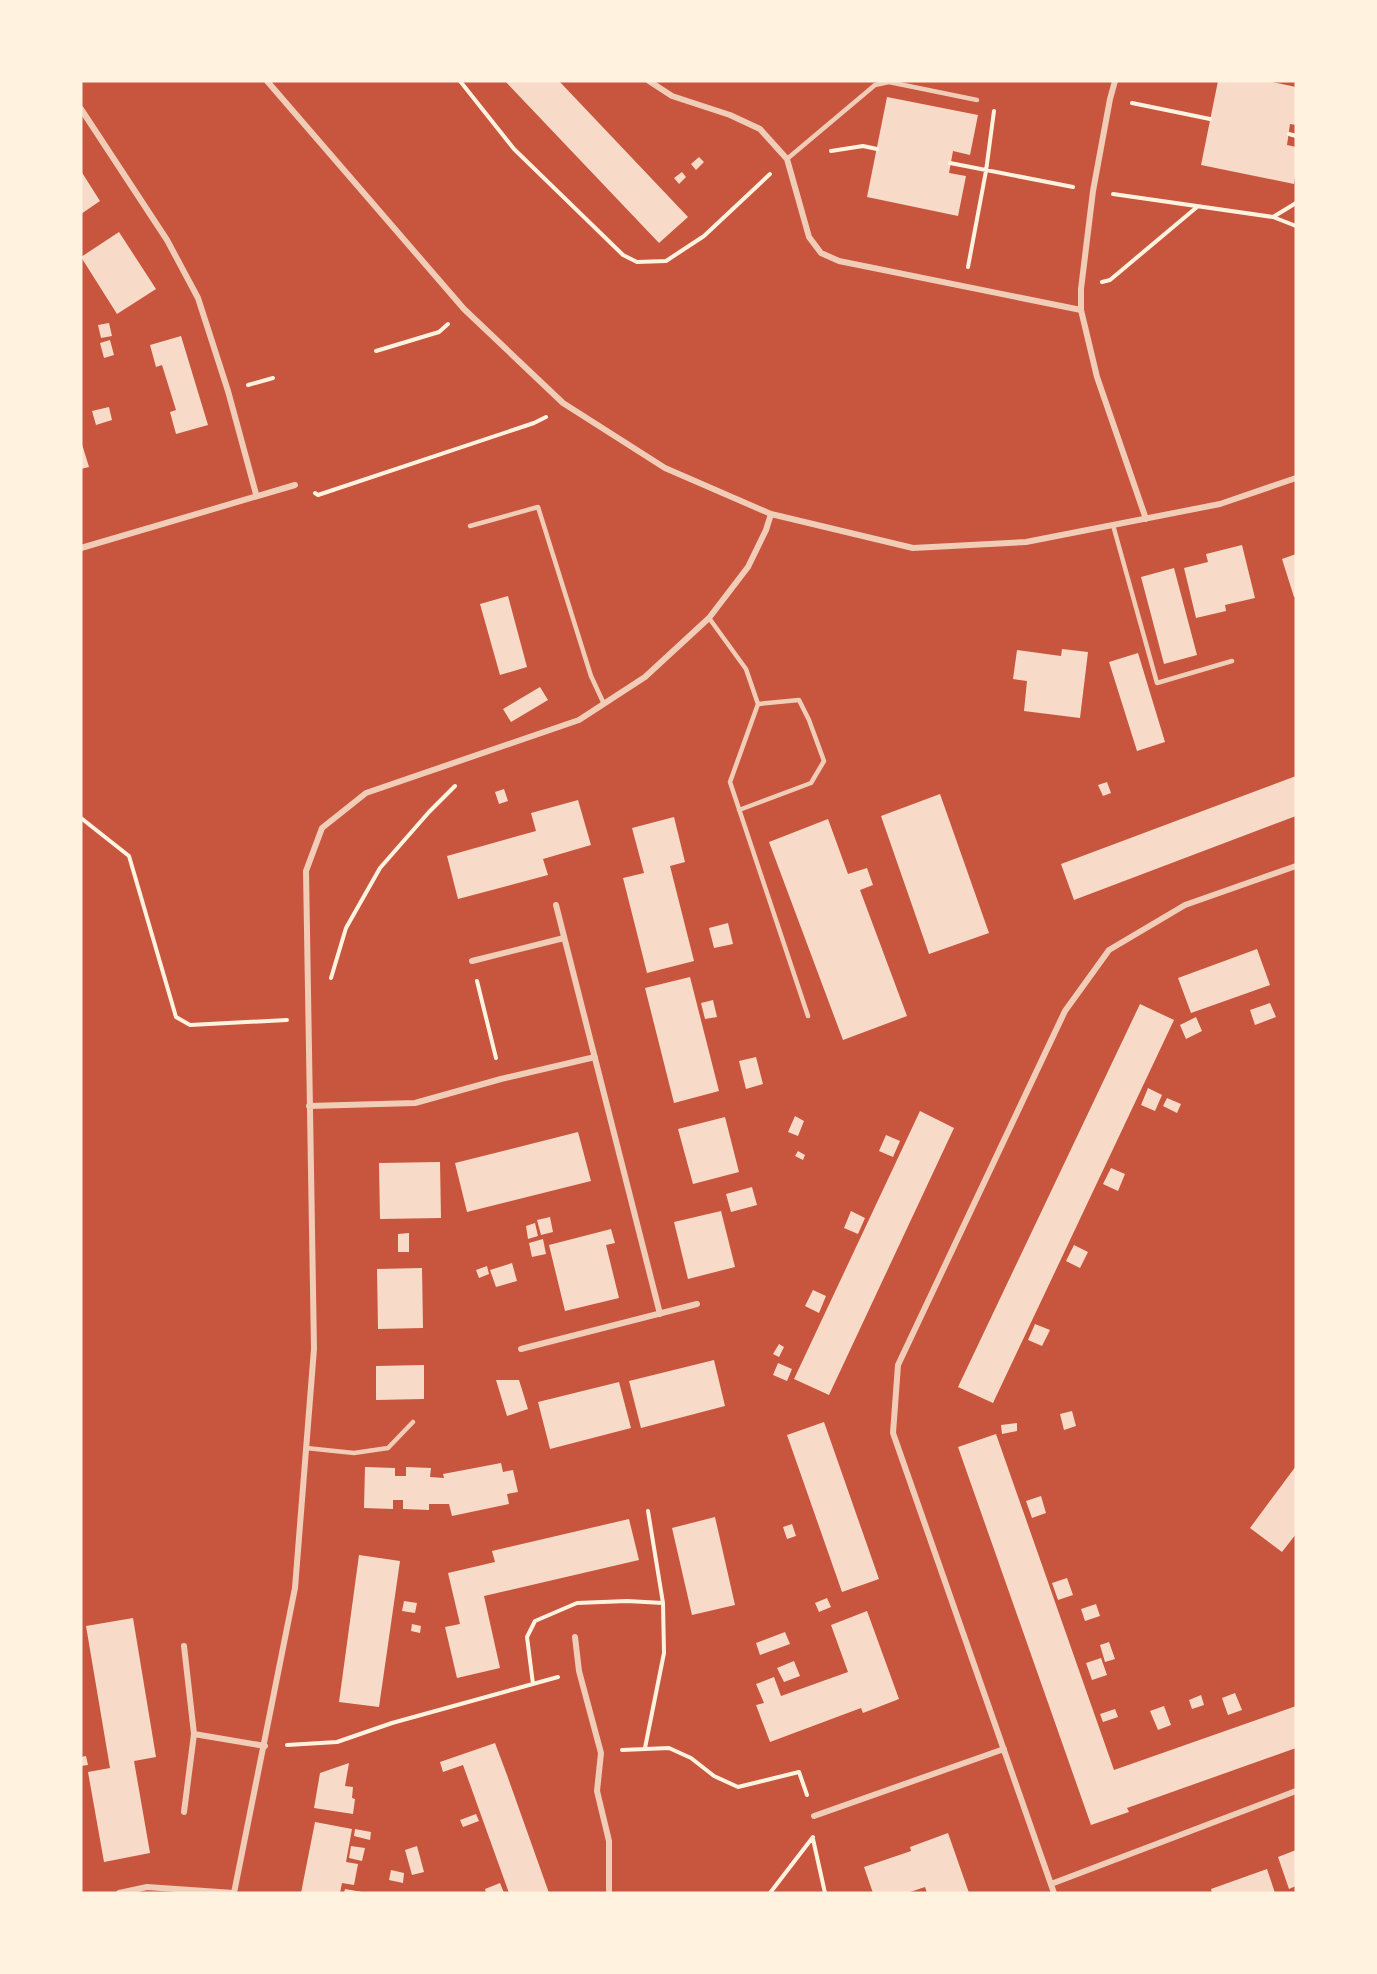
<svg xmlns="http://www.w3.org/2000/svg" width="1377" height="1974" viewBox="0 0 1377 1974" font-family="'Asap Condensed',sans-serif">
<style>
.building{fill:#f7dbc8}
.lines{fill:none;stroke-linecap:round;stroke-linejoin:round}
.path{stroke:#fff3e0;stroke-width:4}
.service{stroke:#f1ccb7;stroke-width:4.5}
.minor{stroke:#f1ccb7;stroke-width:6}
</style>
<rect width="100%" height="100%" fill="#c8553d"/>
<!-- building -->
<path class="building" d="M 505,81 L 559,81 L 688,217 L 659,243 Z
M 1218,81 L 1268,81 L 1296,87 L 1296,125 L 1290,124 L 1287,145 L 1296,147 L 1296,170 L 1294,184 L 1201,165 Z
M 887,97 L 978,115 L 970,155 L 953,151 L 949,173 L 966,176 L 958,216 L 867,197 Z
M 699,157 L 704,162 L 696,170 L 691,164 Z
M 81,171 L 100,201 L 81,214 Z
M 682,172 L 686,177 L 679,184 L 674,178 Z
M 119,232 L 156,289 L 117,314 L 81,257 Z
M 109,323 L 112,336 L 101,338 L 98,325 Z
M 181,336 L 208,425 L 176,434 L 170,412 L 176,410 L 162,365 L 156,367 L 150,345 Z
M 110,340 L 114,355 L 104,358 L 100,343 Z
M 109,407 L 112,420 L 96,425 L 92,411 Z
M 81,441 L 89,467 L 81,469 Z
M 1242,545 L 1255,598 L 1225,605 L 1226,611 L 1196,618 L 1184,568 L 1208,562 L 1206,554 Z
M 1296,554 L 1296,596 L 1294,597 L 1282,559 Z
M 1174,568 L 1197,655 L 1164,664 L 1141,577 Z
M 508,596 L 527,667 L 500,675 L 480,604 Z
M 1062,649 L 1088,652 L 1080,718 L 1024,711 L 1027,681 L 1013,679 L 1017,650 L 1061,656 Z
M 1138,653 L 1165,742 L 1137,751 L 1109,662 Z
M 540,687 L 548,700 L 511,722 L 503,709 Z
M 1296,776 L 1296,816 L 1074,900 L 1061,864 Z
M 1107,782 L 1111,793 L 1103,796 L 1098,785 Z
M 504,789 L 508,801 L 499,804 L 495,792 Z
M 940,794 L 989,933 L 929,954 L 881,816 Z
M 578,800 L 591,845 L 543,859 L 548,875 L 458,899 L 447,856 L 536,831 L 531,813 Z
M 674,817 L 685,862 L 670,866 L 694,961 L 647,973 L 623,878 L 644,873 L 632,828 Z
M 828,819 L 848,874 L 867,868 L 873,885 L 860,890 L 907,1016 L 843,1040 L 769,842 Z
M 728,923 L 733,944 L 714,948 L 709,928 Z
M 1257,949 L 1270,985 L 1191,1013 L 1178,978 Z
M 690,977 L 719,1091 L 674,1103 L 645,988 Z
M 713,1000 L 717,1017 L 705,1019 L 701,1003 Z
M 1270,1003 L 1276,1017 L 1255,1025 L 1250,1010 Z
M 1140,1004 L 1174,1020 L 993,1403 L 958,1387 Z
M 1196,1017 L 1202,1031 L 1186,1039 L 1180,1025 Z
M 756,1057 L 763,1084 L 746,1089 L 739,1061 Z
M 1148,1088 L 1162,1095 L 1155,1111 L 1141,1105 Z
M 1167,1098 L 1181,1104 L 1177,1113 L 1163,1106 Z
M 920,1111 L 954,1128 L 829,1395 L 794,1379 Z
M 795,1116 L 804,1121 L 798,1136 L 788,1132 Z
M 725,1117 L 739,1172 L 693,1184 L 678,1129 Z
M 578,1132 L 591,1181 L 467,1212 L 455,1163 Z
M 886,1135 L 900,1141 L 893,1157 L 879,1151 Z
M 798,1151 L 805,1155 L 803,1160 L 795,1156 Z
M 440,1162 L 441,1218 L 380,1219 L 379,1163 Z
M 1111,1168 L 1125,1174 L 1118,1191 L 1103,1184 Z
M 752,1187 L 757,1205 L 731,1212 L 726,1194 Z
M 721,1211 L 735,1267 L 688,1279 L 674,1222 Z
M 851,1211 L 865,1218 L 858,1234 L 844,1228 Z
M 550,1217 L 553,1232 L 541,1235 L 537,1220 Z
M 535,1223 L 538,1236 L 528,1239 L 526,1226 Z
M 611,1229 L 615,1243 L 606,1245 L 619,1298 L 565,1311 L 549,1245 Z
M 409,1233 L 409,1252 L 398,1252 L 398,1234 Z
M 543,1239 L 546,1254 L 532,1257 L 529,1243 Z
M 1074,1245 L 1088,1252 L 1080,1268 L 1066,1261 Z
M 512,1263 L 517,1281 L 496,1287 L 490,1270 Z
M 487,1266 L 489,1274 L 479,1278 L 476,1270 Z
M 422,1268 L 423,1328 L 378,1329 L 377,1269 Z
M 813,1290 L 826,1296 L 819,1313 L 805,1306 Z
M 1035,1324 L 1050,1330 L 1042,1346 L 1028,1340 Z
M 779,1344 L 784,1347 L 779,1357 L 773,1354 Z
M 714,1360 L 725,1406 L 641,1428 L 629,1381 Z
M 778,1363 L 792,1369 L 787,1381 L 773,1375 Z
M 424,1365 L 424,1399 L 376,1400 L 376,1366 Z
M 496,1380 L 519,1380 L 528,1409 L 507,1416 Z
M 619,1382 L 631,1428 L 550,1449 L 538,1402 Z
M 1072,1411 L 1076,1426 L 1064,1430 L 1060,1414 Z
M 824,1422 L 879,1579 L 842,1592 L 787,1435 Z
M 1017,1423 L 1017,1431 L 1002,1434 L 1001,1425 Z
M 996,1434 L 1114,1770 L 1296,1706 L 1296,1748 L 1127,1808 L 1129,1812 L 1091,1825 L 958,1447 Z
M 501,1463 L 503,1472 L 513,1470 L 518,1492 L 507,1494 L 509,1504 L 452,1516 L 449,1504 L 429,1504 L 429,1510 L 403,1509 L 403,1500 L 393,1500 L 393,1509 L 364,1508 L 365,1467 L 395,1468 L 395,1476 L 406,1476 L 406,1467 L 431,1468 L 430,1477 L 444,1478 L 443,1474 Z
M 1296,1466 L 1296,1534 L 1282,1552 L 1250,1528 Z
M 1041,1496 L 1046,1513 L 1032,1518 L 1026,1501 Z
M 715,1517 L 735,1605 L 692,1615 L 672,1528 Z
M 629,1519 L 639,1560 L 484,1596 L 500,1668 L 457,1678 L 445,1627 L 460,1624 L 448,1573 L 495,1562 L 492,1551 Z
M 792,1524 L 796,1536 L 787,1539 L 783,1527 Z
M 359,1555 L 400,1561 L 379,1707 L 339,1702 Z
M 1067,1578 L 1073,1595 L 1058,1600 L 1052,1583 Z
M 827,1598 L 831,1607 L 819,1612 L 815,1603 Z
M 404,1601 L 417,1603 L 415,1613 L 402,1611 Z
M 1096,1604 L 1100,1616 L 1085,1621 L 1081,1609 Z
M 867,1611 L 899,1699 L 863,1713 L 861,1708 L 770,1742 L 756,1705 L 764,1703 L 756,1684 L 774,1677 L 781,1696 L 848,1672 L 831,1625 Z
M 133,1618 L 156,1757 L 134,1761 L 150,1853 L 104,1862 L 88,1772 L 110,1768 L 86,1626 Z
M 412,1624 L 421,1626 L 420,1633 L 411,1631 Z
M 785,1632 L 790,1644 L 760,1655 L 756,1643 Z
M 1109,1642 L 1115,1659 L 1105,1662 L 1100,1645 Z
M 1101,1658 L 1107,1675 L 1092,1680 L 1086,1663 Z
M 794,1661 L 800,1676 L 784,1682 L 777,1668 Z
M 1235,1693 L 1242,1710 L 1228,1715 L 1222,1698 Z
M 1201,1695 L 1204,1705 L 1192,1709 L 1189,1700 Z
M 1164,1706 L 1171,1725 L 1158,1730 L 1150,1711 Z
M 1115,1709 L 1118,1717 L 1103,1722 L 1100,1714 Z
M 495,1743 L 507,1775 L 549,1893 L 509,1893 L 463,1765 L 443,1772 L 440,1762 Z
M 86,1756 L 88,1765 L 81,1766 L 81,1757 Z
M 349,1763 L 345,1786 L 353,1787 L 352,1798 L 355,1799 L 353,1814 L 314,1808 L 320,1773 Z
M 476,1814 L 479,1821 L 463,1827 L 460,1820 Z
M 315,1822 L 352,1829 L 346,1862 L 358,1864 L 354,1885 L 342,1883 L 340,1893 L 301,1893 Z
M 355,1829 L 371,1832 L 370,1840 L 354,1836 Z
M 948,1833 L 969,1893 L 927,1893 L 925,1887 L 907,1893 L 873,1893 L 864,1867 L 911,1851 L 910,1847 Z
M 351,1846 L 365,1848 L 362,1861 L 349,1858 Z
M 417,1846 L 424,1872 L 412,1875 L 405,1850 Z
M 1296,1850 L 1296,1886 L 1289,1889 L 1278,1857 Z
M 1267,1869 L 1275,1893 L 1212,1893 L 1211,1889 Z
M 391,1870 L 404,1873 L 403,1883 L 389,1880 Z
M 500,1883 L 504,1893 L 486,1893 L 485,1889 Z
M 345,1889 L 362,1892 L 362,1893 L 344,1893 Z"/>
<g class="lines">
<!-- path -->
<path class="path" d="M 460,81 L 514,149 L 623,255 L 637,262 L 666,261 L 704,236 L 770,174
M 1132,103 L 1210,119
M 1289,134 L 1296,136
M 831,151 L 863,146 L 877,149
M 950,163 L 1073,187
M 1113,194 L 1273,217 L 1296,203
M 1273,217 L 1296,226
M 968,267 L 986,171 L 994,111
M 1102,282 L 1110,280 L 1197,207
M 376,351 L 439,332 L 448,324
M 248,385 L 273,378
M 315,493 L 318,495 L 534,423 L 546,417
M 81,818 L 129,856 L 176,1017 L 190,1025 L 287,1020
M 331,978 L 346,928 L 380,868 L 429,812 L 455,786
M 477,981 L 496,1058
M 533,1684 L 527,1637 L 535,1621 L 577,1603 L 627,1601 L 663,1603
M 287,1745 L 337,1742 L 392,1723 L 558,1677
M 645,1748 L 664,1653 L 663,1603 L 648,1511
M 622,1750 L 669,1748 L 691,1758 L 714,1776 L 738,1787 L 799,1772 L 807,1795
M 813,1839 L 825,1893
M 770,1893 L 813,1837"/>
<!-- service -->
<path class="service" d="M 787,159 L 875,85 L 889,82 L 977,100
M 1113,525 L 1157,683 L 1232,661
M 470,526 L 538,507 L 591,676 L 604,704
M 709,618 L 746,669 L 758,704 L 730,782 L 808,1016
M 739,810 L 811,783 L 824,761 L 809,720 L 799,700 L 758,704
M 306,1448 L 354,1453 L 388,1448 L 413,1422"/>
<!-- minor -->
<path class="minor" d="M 267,81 L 464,309 L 563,403 L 665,468 L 771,514 L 913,548 L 1026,542 L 1220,504 L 1296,478
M 649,81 L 672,96 L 730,115 L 760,129 L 787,159 L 809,237 L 821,253 L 839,261 L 1081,310
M 1115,81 L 1110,99 L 1093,191 L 1081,289 L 1081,310 L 1097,377 L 1146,519
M 81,109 L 167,240 L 198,298 L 228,391 L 256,494
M 81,548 L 295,485
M 556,905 L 660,1314
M 472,961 L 564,938
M 309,1106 L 415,1103 L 501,1079 L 595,1057
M 521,1349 L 697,1304
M 575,1637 L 579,1671 L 601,1753 L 597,1791 L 609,1841 L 609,1893
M 184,1646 L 194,1734 L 184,1812
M 194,1734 L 265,1746
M 814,1816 L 1004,1749
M 1051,1884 L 1296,1791
M 119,1893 L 147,1887 L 234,1893
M 234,1893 L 295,1588 L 314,1349 L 306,871 L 322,828 L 366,793 L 579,720 L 645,677 L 709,618 L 748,567 L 766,530 L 771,514
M 1054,1893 L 893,1433 L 898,1365 L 1065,1011 L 1109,950 L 1185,905 L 1296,866"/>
</g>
<!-- border -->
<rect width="1377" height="1974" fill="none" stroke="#fff3e0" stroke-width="165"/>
</svg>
